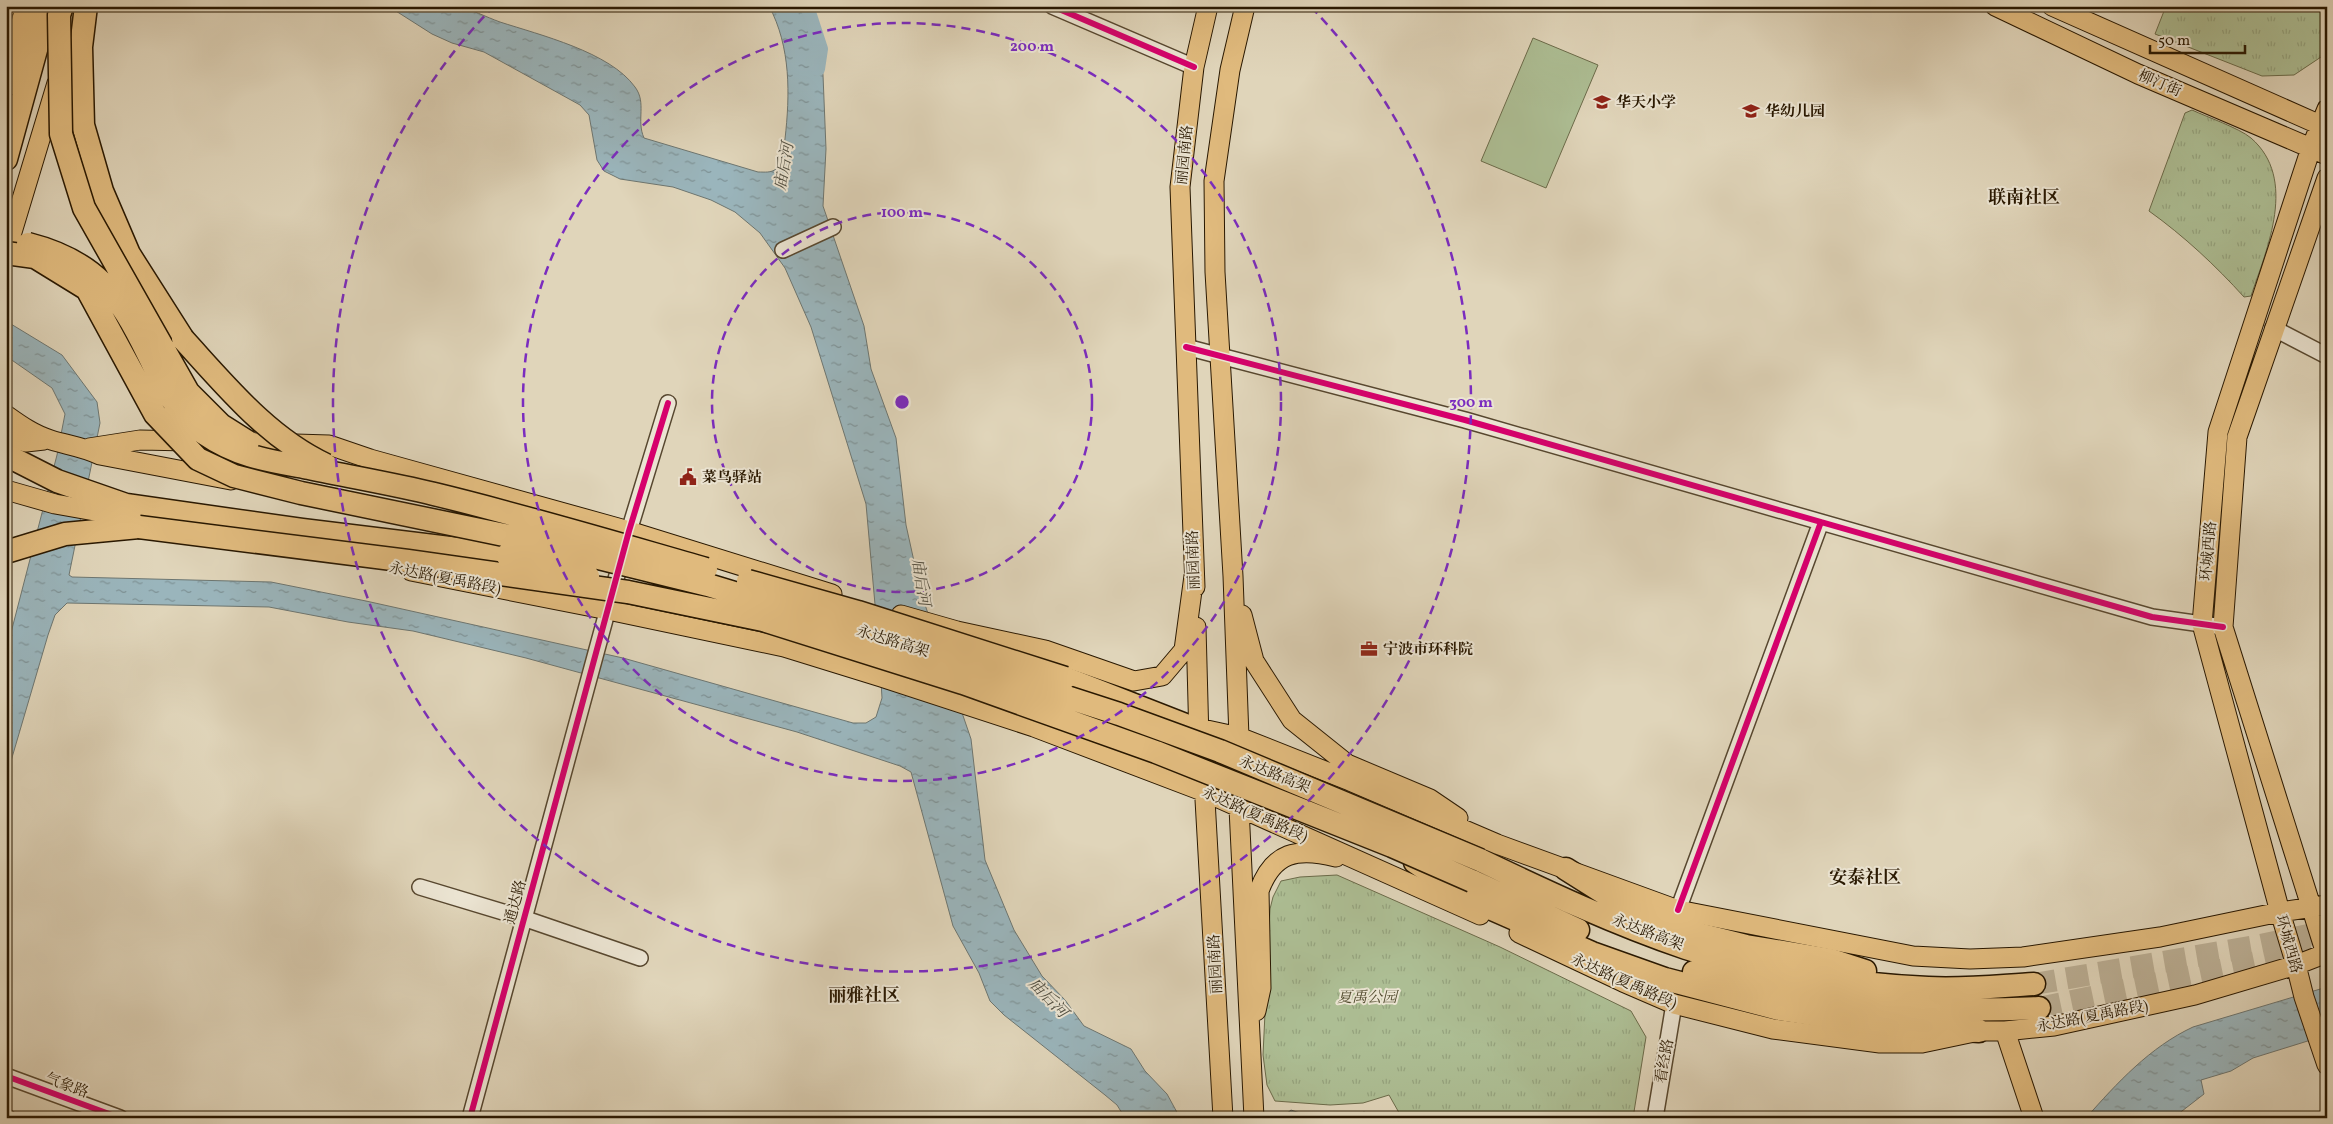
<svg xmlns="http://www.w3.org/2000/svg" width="2333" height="1124" viewBox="0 0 2333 1124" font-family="Vollkorn,'Noto Serif SC',serif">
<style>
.grass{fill:#adbe94;stroke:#6b6b4a}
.park{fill:url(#park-tufts);stroke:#6b6b4a}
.water{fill:url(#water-ripples);stroke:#6d7671}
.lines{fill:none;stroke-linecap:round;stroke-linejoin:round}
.canal{stroke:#9ab5bc;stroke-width:14}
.highway-tunnel{stroke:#bbaf95;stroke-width:22;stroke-dasharray:22 11;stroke-linecap:butt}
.minor-casing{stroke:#57472f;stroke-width:18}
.major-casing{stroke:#291801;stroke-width:21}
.highway-casing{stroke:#291801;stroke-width:25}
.minor{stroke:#ebe4d2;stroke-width:15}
.major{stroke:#e0ba7d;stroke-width:19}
.highway{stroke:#e0ba7d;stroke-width:22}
.highway-bridge-casing{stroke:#291801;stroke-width:25;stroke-linecap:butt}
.highway-bridge{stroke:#e0ba7d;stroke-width:22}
.cycleway-casing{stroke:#ebe4d2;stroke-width:9}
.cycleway{stroke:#d6006c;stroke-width:6}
.ring{fill:none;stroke:#7b2cbf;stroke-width:2.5;stroke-dasharray:9 6}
.labels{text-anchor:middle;stroke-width:4;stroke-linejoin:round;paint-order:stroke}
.street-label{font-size:15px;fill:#291801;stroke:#ebe4d2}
.poi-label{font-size:15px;font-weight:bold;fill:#291801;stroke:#ebe4d2;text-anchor:start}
.park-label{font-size:15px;font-style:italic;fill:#514a2d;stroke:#ebe4d2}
.water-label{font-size:16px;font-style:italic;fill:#514f42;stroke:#ebe4d2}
.quarter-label{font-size:18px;font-weight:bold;fill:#291801;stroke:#ebe4d2}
.centre{fill:#7b2cbf;stroke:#ebe4d2;stroke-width:2.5}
.ring-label{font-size:15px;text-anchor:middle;font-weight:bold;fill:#7b2cbf;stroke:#ebe4d2;stroke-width:4;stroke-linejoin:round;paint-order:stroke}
</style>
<defs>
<pattern id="park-tufts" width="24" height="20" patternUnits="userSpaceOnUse" patternTransform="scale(1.25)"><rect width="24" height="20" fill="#adbe94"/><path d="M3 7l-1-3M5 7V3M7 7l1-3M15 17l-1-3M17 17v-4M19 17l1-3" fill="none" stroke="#95a37e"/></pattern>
<pattern id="water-ripples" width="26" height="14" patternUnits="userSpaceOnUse" patternTransform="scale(1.25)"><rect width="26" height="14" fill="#9ab5bc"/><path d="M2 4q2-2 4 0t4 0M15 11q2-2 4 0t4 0" fill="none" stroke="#7e9296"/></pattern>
</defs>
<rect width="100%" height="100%" fill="#e0d5ba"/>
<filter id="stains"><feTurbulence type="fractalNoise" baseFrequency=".004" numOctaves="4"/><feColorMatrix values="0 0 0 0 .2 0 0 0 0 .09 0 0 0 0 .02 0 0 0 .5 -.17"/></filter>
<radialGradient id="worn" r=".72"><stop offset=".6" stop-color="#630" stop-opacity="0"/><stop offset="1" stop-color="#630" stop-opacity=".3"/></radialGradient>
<!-- grass -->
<path class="grass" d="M 1533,38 L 1598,65 L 1546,188 L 1481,161 Z"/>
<!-- park -->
<path class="park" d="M 2166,6 L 2327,6 L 2327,53 L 2294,75 L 2262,76 L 2155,34 Z
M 2192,110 C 2207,117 2239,128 2251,138 C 2298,179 2267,248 2251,296 L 2244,297 C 2216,266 2184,236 2149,211 L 2185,113 Z
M 1337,875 L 1500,947 L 1631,1011 L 1646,1037 L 1633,1118 L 1402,1118 L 1389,1095 L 1363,1103 L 1330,1105 L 1275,1101 L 1267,1085 L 1263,1055 L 1270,909 L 1273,897 L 1281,881 L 1300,877 Z"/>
<!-- water -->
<path class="water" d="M 388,6 C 408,6 436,3 456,6 C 471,9 486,17 500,22 C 540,35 610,52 635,87 C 647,103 636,120 644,138 L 758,172 C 765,172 771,173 776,169 C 784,162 783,149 785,139 C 790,95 791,47 769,6 L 810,6 L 817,33 L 823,75 L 826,149 L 823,206 L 864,326 L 871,369 L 896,438 L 906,525 L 921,593 L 971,739 L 985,860 L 1014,930 L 1042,976 L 1065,1000 L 1084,1026 L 1131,1049 L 1145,1071 L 1167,1094 L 1179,1116 L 1183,1118 L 1125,1118 L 1117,1105 L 1105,1095 L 1004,1015 L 990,1001 L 979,973 L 953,926 L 911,772 L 900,766 L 797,732 L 526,658 L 413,631 L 348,622 L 269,607 L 67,603 L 55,615 L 48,635 L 6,778 L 6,652 L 57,455 L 65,414 L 52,388 L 6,356 L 6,321 L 62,355 L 97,402 L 100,423 L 69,575 L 72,577 L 271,582 L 366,601 L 623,658 L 853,723 L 866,723 L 876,717 L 882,698 L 879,649 L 866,504 L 811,327 L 785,268 L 760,233 L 735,212 L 711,200 L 673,187 L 620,179 L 604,171 L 597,160 L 589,115 L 580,105 L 484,52 L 452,43 L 432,34 Z
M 2327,987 L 2327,1035 L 2253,1058 L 2231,1071 L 2201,1080 L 2204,1094 L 2173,1118 L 2086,1118 C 2117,1083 2150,1047 2193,1027 Z
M 1291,1110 L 1314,1118 L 1281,1118 Z
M 1364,1112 L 1379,1118 L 1346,1118 Z"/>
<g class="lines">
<!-- canal -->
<path class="canal" d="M 807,6 L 821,49 L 818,69"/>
<!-- highway-tunnel -->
<path class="highway-tunnel" d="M 2034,984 L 2256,946 L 2327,931
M 2039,1008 L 2312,951"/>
<!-- minor casing -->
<g class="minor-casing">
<path id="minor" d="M 1052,6 L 1194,67
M 783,250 L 833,227
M 2273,328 L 2327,356
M 1186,347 L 1465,420 L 2152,617 L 2223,627
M 420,887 L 523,918 L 640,958
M 1678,910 L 1821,522
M 6,1076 L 120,1118
M 6,1117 L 8,1118
M 470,1118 L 629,531 L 668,403
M 1655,1118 L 1674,1004"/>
</g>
<!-- major casing -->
<g class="major-casing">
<path id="major" d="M 1245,6 L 1230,70 L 1214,181 L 1215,272 L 1233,576 L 1239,737 L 1239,808 L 1254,1118
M 1995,6 L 2138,74 L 2327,155
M 2052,6 L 2327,128
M 6,7 L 6,6
M 2327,109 L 2311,148 L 2218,432 L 2202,624 L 2280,912 L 2296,965 L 2304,997 L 2327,1065
M 2327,178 L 2237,437 L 2223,627 L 2327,957
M 6,252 L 57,83
M 6,415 C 20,425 34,435 51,440 C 67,445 84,447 100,455 L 231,480
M 6,437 L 26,442 L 44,440
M 234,442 L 329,445 L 370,459 L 629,531 L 832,594
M 89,448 L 140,440 L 189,441
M 6,490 L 55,504 L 151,521
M 411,571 L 608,610 L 784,647 L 881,677 L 1034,727 L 1205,792 L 1480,915
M 1195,587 L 1180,187 L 1194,67 L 1208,6
M 901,615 L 957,631 L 1045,650 L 1134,681 L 1162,676 L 1184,650 L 1194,576
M 1242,615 L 1254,661 L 1292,720 L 1347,764 L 1430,799 L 1458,818
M 1196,627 L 1199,740
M 1184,725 L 1239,737 L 1350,781 L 1497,844 L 1678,910 L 1913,956 L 1970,959 L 2023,957 L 2160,937 L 2280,912 L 2327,905
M 1204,782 L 1223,1118
M 1519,933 L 1623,982 L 1674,1004 L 1773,1029 L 1880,1043 L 1922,1043 L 1979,1031 L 2005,1031 L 2054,1026 L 2195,995 L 2296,965 L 2327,953
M 1256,1011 L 1261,988 L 1259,891 C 1273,852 1297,847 1336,857
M 2005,1031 L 2034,1118"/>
</g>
<!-- highway casing -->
<g class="highway-casing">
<path id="highway" d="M 86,6 L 81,47 L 83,125 L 102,191 L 129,254 L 183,339
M 6,85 L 27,6
M 6,159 L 48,6
M 6,455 L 57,481 L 126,505 L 302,530 L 507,555
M 6,552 L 65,534 L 139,527
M 1065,678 L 1198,730
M 1480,860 C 1547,892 1615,924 1686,948 C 1759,972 1851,984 1928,988 C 1964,990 1999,986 2034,984
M 1415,862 L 1467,898 L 1592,953 L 1665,979 L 1779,1009 L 1876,1024 L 1979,1031
M 1566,869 L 1623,905 L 1698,934 L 1746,946 L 1831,960 L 1865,971
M 1472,881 L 1578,930
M 1694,972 C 1738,981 1781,992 1825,999 C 1896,1010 1968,1011 2039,1008"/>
</g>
<!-- minor -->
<use href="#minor" class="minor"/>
<!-- major -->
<use href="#major" class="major"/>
<!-- highway -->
<use href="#highway" class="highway"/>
<!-- highway-bridge casing -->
<g class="highway-bridge-casing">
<path id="highway-bridge" d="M 62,6 L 59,15 L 61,134 L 84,208 L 188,392 L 221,425 L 248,442
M 28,244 C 95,261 119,294 148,354 C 163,384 176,415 205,434 C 238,457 271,461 309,468 C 351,477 393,484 434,494 C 525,516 615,543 706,569
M 6,253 L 35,257 L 87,289 L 155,414 L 198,459 L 234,476 L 301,493 L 514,537 L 708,585 L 937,655 L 1119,714 L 1220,751 L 1480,860
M 183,339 C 226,386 268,438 326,465
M 139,527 L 408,561 L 628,592 L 763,620 L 963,683 L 1156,752 L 1392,846 L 1472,881
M 507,555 L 568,568 L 588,576
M 748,581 L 858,612 L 1065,678"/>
</g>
<!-- highway-bridge -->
<use href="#highway-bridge" class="highway-bridge"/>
<!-- cycleway casing -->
<g class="cycleway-casing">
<path id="cycleway" d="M 1052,6 L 1194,67
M 1186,347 L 1465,420 L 2152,617 L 2223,627
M 1678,910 L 1821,522
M 6,1076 L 120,1118
M 470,1118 L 629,531 L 668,403"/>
</g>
<!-- cycleway -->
<use href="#cycleway" class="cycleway"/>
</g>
<!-- distance rings -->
<g class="ring">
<circle cx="902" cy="402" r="190"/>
<circle cx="902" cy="402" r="379"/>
<path d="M1311 7A569 569 0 1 1 493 7"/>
</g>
<!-- icons -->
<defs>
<g id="school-bare" transform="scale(1.35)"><path d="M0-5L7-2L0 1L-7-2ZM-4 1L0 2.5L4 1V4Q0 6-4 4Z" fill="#8f2418" stroke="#ebe4d2" stroke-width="2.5" paint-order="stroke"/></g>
<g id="civic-bare" transform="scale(1.35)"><path d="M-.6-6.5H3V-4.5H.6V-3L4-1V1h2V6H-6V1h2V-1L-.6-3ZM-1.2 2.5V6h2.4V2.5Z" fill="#8f2418" stroke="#ebe4d2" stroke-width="2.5" paint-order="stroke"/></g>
<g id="office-bare" transform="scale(1.35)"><path d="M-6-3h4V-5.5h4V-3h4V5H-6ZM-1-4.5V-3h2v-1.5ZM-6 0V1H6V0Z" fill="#8f2418" stroke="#ebe4d2" stroke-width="2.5" paint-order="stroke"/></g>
</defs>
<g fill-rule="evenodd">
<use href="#school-bare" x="1602" y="102"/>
<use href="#school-bare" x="1751" y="111"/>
<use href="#civic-bare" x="688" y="477"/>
<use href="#office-bare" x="1369" y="649"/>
</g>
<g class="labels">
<!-- street labels -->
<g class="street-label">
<text transform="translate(2160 83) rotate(23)" y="5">柳汀街</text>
<text transform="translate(1184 155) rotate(-84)" y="5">丽园南路</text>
<text transform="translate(2208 551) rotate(-85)" y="5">环城西路</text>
<text transform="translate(1193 560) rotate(-92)" y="5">丽园南路</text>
<text transform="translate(445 578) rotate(11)" y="5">永达路(夏禹路段)</text>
<text transform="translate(893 641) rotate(17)" y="5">永达路高架</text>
<text transform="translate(1275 774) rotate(22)" y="5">永达路高架</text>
<text transform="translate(1255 814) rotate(24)" y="5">永达路(夏禹路段)</text>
<text transform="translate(515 902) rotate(-75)" y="5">通达路</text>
<text transform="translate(1648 932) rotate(21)" y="5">永达路高架</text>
<text transform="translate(2289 944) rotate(74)" y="5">环城西路</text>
<text transform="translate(1215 964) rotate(-93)" y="5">丽园南路</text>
<text transform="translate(1624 981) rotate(24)" y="5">永达路(夏禹路段)</text>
<text transform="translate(2092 1016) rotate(-11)" y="5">永达路(夏禹路段)</text>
<text transform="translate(1664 1061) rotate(-80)" y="5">看经路</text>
<text transform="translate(67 1085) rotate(20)" y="5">气象路</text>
</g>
<!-- poi labels -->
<g class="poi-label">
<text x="1616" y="107">华天小学</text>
<text x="1765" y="116">华幼儿园</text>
<text x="702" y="482">菜鸟驿站</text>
<text x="1383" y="654">宁波市环科院</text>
</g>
<!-- park labels -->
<g class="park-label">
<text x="1367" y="1002">夏禹公园</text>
</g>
<!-- water labels -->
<g class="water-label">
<text transform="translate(783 166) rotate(-80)" y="6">庙后河</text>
<text transform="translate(922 582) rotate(81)" y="6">庙后河</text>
<text transform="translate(1049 997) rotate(46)" y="6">庙后河</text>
</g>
<!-- quarter labels -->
<g class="quarter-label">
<text x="2024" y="203">联南社区</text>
<text x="1865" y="883">安泰社区</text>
<text x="864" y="1001">丽雅社区</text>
</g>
</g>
<circle cx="902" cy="402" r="8" class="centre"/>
<g class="ring-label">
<text x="1032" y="51">200 m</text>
<text x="902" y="217">100 m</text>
<text x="1471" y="407">300 m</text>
</g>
<!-- margin -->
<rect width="2333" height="1124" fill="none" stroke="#e0d5ba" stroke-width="25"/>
<rect x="8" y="8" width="2318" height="1109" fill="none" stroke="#291801" stroke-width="2.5"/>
<rect x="12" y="12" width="2308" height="1099" fill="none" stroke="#291801"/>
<!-- scale -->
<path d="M2150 45v8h95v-8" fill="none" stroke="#291801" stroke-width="2.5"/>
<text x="2158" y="45" font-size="15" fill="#291801" stroke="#ebe4d2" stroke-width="4" paint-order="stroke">50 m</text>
<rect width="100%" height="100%" filter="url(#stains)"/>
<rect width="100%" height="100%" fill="url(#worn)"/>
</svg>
